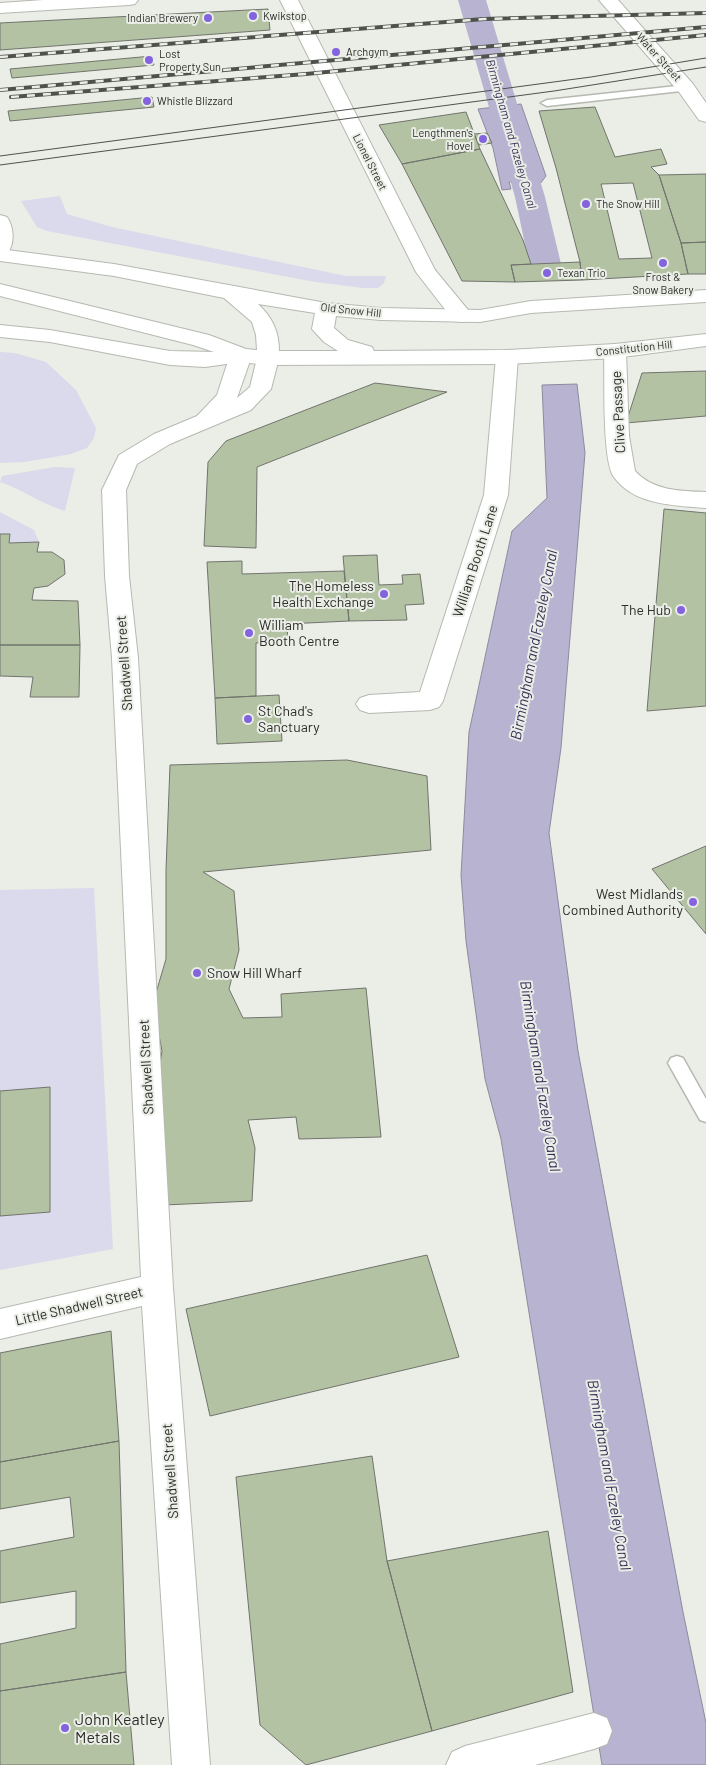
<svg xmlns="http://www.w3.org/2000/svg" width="706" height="1765" viewBox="0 0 706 1765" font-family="Barlow,sans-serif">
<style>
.green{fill:#dbd9ec}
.water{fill:#b7b3d1;stroke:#8d8b9f}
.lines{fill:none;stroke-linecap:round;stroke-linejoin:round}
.canal{fill:#b7b3d1;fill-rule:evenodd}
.building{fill:#b4c2a4;stroke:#71746d;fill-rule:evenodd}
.service-casing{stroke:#b5b9b1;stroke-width:3}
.minor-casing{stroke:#b5b9b1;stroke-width:2}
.secondary-casing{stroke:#b5b9b1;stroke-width:2}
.trunk-casing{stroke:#b5b9b1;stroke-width:2}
.service{fill:#fff;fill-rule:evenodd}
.minor{fill:#fff;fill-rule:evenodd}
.secondary{fill:#fff;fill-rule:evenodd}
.trunk{fill:#fff;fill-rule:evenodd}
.tram{stroke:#4f514d;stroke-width:1}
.rail-casing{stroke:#4f514d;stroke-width:4}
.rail{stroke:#eaeee6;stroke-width:2.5;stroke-dasharray:8;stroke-linecap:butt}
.poi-dot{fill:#8363de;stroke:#eaeee6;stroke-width:2}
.labels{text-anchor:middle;stroke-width:4;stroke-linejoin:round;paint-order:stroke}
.far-poi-label{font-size:11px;fill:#2c2d2a;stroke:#eaeee6;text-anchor:start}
.far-street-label{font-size:11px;fill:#2c2d2a;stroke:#eaeee6}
.far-water-label{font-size:12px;font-style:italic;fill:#382f59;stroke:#eaeee6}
.street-label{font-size:14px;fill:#2c2d2a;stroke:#eaeee6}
.poi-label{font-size:14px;fill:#2c2d2a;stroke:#eaeee6;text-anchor:end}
.water-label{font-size:15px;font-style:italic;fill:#382f59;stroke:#eaeee6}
.near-poi-label{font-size:16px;fill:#2c2d2a;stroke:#eaeee6;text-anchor:start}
</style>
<rect width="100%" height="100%" fill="#eaeee6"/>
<!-- green -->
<path class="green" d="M 60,196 L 67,214 L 112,227 L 346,276 L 386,276 L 384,283 L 378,288 L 363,288 L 315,282 L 47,231 L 37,227 L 21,201 Z
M 0,352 L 15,353 L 46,362 L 76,390 L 96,428 L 94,438 L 87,448 L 71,454 L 25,462 L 0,463 Z
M 55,467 L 75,468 L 65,511 C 42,504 23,490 0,482 L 2,476 Z
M 0,512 L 34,530 L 39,542 L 9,543 L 10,534 L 0,534 Z
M 94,888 L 113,1249 L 0,1270 L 0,890 Z"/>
<!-- water -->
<path class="water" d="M 521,104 L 546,176 L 530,197 L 515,182 L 509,182 L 511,189 L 502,190 L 493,148 L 478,109 Z
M 577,384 L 585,453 L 561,748 L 549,833 L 578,1051 L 683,1612 L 706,1723 L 706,1765 L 602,1765 L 501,1139 L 485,1079 L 466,941 L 461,875 L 469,732 L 512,531 L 547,498 L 542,385 Z"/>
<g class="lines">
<!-- canal -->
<path class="canal" d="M 458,0 L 486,0 L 545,197 L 562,268 L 557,275 L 546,278 L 535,275 L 530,268 L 515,197 Z"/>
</g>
<!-- building -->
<path class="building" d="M 268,9 L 270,30 L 0,50 L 0,23 Z
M 152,56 L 154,65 L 12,78 L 10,69 Z
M 152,97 L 154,107 L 10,121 L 8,111 Z
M 595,107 L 615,157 L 661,149 L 667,164 L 651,167 L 659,175 L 681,243 L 688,274 L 582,280 L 580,262 L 556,168 L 539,111 ZM 633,183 L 652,258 L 619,259 L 601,184 Z
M 466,112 L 480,149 L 402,164 L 379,125 Z
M 487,133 L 492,143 L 479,145 L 474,134 Z
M 480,149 L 523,240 L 531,264 L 511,265 L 515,282 L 462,281 L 402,164 Z
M 706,174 L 706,242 L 681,243 L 659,175 Z
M 706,242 L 706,274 L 688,274 L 681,243 Z
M 580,262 L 582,280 L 515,282 L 511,265 Z
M 706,371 L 706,416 L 626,423 L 642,373 Z
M 375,383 L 447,392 L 257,467 L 256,548 L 204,546 L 208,462 L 226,441 Z
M 664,509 L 706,513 L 706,706 L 647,711 Z
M 0,534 L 10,534 L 9,543 L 39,542 L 37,552 L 52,552 L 64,560 L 65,574 L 48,586 L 34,588 L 32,600 L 78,601 L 80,645 L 0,645 Z
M 377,555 L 379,585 L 403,584 L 402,575 L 420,574 L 424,604 L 405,605 L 407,620 L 349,621 L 343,556 Z
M 242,561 L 242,574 L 344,571 L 349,621 L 287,624 L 288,642 L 256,643 L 256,696 L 215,698 L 207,562 Z
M 0,645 L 80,645 L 79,697 L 30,697 L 33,677 L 0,676 Z
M 279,695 L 282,741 L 217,744 L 215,698 Z
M 347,760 L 427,776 L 431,850 L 203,872 L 234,891 L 239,950 L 229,989 L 243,1018 L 282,1017 L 281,994 L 366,988 L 381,1137 L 299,1139 L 296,1117 L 248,1120 L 255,1148 L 252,1201 L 164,1205 L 154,1102 L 162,1051 L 153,1003 L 166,959 L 166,870 L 170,765 Z
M 706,846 L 706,934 L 652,869 Z
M 50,1087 L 50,1212 L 0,1216 L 0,1091 Z
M 427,1255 L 459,1357 L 210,1416 L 186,1309 Z
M 111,1331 L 119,1441 L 0,1462 L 0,1353 Z
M 119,1441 L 126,1672 L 0,1691 L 0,1644 L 76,1628 L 76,1591 L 0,1603 L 0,1551 L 74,1537 L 70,1497 L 0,1509 L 0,1462 Z
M 372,1456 L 387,1561 L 432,1731 L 306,1765 L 260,1725 L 236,1477 Z
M 548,1531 L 573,1692 L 432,1731 L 387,1561 Z
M 126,1672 L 134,1765 L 0,1765 L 0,1691 Z"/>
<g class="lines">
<!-- service casing -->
<g class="service-casing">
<path id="service" d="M 686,85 L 690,86 L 692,88 L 690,90 L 547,106 L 541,103 L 547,100 Z
M 677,1056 L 683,1058 L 706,1099 L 706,1122 L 700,1120 L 668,1063 L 671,1058 Z"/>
</g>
<!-- minor casing -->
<g class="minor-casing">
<path id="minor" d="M 43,0 L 138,0 L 135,4 L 129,5 L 0,13 L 0,3 Z
M 280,0 L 298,0 L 435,270 L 473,316 L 470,321 L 462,322 L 454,321 L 416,272 Z
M 599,0 L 618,0 L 693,84 L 706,103 L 706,122 L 699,120 L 679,92 Z
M 615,344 L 623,346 L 626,351 L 629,436 L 635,471 C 653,491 681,491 706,492 L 706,508 C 680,506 642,505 622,486 C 618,482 614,478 612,474 C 602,450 605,379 604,351 L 607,346 Z
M 241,348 L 249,350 L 252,355 L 237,398 L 250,387 L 257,358 L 260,353 L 268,351 L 276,353 L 279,358 L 271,389 L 251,410 L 170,444 L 137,464 L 126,490 L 129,576 L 138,658 L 173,1288 L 210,1765 L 172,1765 L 142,1306 L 0,1339 L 0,1309 L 141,1277 L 112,658 L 105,576 L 102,490 L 119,455 L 154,434 L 197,416 L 217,395 L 230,355 L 233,350 Z
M 507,350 L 515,352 L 518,357 L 508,495 L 443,701 L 439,707 L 430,710 L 369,713 L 360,710 L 356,704 L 360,698 L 369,695 L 420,692 L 484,495 L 496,357 L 499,352 Z
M 594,1713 L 607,1718 L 612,1731 L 607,1744 L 594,1749 L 535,1765 L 446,1765 L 452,1752 L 465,1746 Z"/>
</g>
<!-- secondary casing -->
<g class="secondary-casing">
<path id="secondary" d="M 0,249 L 114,264 L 326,303 L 381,308 L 480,310 L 531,301 L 706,290 L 706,302 L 531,313 L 480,322 L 381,320 L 336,316 L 334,328 L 348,340 L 372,347 L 374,351 L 507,350 L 615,344 L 706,334 L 706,346 L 615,358 L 507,364 L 268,365 L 241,362 L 205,367 L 170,365 L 50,342 L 0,337 L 0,325 L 50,330 L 170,351 L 214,352 L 193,345 L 0,296 L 0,284 L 209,335 L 246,349 L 257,350 L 256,335 L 252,322 L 224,298 L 114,276 L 0,261 ZM 258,304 L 315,313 L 312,329 L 324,342 L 338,351 L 279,351 C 279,331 272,317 258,304 Z"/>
</g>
<!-- trunk casing -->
<g class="trunk-casing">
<path id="trunk" d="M 0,215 L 7,217 C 14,227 15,244 7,254 L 0,256 Z"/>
</g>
<!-- service -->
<use href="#service" class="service"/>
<!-- minor -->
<use href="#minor" class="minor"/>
<!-- secondary -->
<use href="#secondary" class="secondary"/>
<!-- trunk -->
<use href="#trunk" class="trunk"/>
<!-- tram -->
<path class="tram" d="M 0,156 L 591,77 L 706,58
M 0,165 L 554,91 L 706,67"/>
<!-- rail casing -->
<g class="rail-casing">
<path id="rail" d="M 0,57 L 484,19 L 706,13
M 0,90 L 706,27
M 11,97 L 306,74 L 706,35"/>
</g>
<!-- rail -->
<use href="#rail" class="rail"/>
</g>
<!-- markers -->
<g class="poi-dot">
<circle cx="253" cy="16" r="5"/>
<circle cx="208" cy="18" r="5"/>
<circle cx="336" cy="52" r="5"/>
<circle cx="149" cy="60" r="5"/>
<circle cx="147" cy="101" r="5"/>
<circle cx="483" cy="139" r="5"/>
<circle cx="586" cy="204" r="5"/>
<circle cx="663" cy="263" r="5"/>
<circle cx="547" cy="273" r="5"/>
<circle cx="384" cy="594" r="5"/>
<circle cx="681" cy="610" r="5"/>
<circle cx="249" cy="633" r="5"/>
<circle cx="248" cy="719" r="5"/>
<circle cx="693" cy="902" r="5"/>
<circle cx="197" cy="973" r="5"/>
<circle cx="65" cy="1728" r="5"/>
</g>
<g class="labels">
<!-- far-poi labels -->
<g class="far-poi-label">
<text x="263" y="20">Kwikstop</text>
<text x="198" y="22" text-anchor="end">Indian Brewery</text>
<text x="346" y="56">Archgym</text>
<text x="159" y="58">Lost<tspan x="159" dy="13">Property Sun</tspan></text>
<text x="157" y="105">Whistle Blizzard</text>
<text x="473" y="137" text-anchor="end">Lengthmen's<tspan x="473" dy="13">Hovel</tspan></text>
<text x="596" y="208">The Snow Hill</text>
<text x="557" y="277">Texan Trio</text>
<text x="663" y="281" text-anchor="middle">Frost &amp;<tspan x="663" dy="13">Snow Bakery</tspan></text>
</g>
<!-- far-street labels -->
<g class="far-street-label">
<text transform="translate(659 57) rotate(48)" y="4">Water Street</text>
<text transform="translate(370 162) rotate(63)" y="4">Lionel Street</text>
<text transform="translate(351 310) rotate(6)" y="4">Old Snow Hill</text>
<text transform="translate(634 348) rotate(-6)" y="4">Constitution Hill</text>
</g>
<!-- far-water labels -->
<g class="far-water-label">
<text transform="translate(511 134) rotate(74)" y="4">Birmingham and Fazeley Canal</text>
</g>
<!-- street labels -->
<g class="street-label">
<text transform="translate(618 412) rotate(-93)" y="5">Clive Passage</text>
<text transform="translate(475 561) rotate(-72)" y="5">William Booth Lane</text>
<text transform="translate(124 663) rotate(-94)" y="5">Shadwell Street</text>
<text transform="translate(146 1067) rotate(-93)" y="5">Shadwell Street</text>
<text transform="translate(79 1306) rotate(-13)" y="5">Little Shadwell Street</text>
<text transform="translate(170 1471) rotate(-94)" y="5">Shadwell Street</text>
</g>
<!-- poi labels -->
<g class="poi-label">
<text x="374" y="591">The Homeless<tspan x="374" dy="16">Health Exchange</tspan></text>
<text x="671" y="615">The Hub</text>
<text x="259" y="630" text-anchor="start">William<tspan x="259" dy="16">Booth Centre</tspan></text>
<text x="258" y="716" text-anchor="start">St Chad's<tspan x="258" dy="16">Sanctuary</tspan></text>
<text x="683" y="899">West Midlands<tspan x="683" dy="16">Combined Authority</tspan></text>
<text x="207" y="978" text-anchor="start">Snow Hill Wharf</text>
</g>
<!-- water labels -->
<g class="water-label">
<text transform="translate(534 645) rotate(-79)" y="5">Birmingham and Fazeley Canal</text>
<text transform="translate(540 1076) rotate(81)" y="5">Birmingham and Fazeley Canal</text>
<text transform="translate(609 1475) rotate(80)" y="5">Birmingham and Fazeley Canal</text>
</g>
<!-- near-poi labels -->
<g class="near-poi-label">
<text x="75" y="1725">John Keatley<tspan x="75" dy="18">Metals</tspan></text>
</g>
</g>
</svg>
